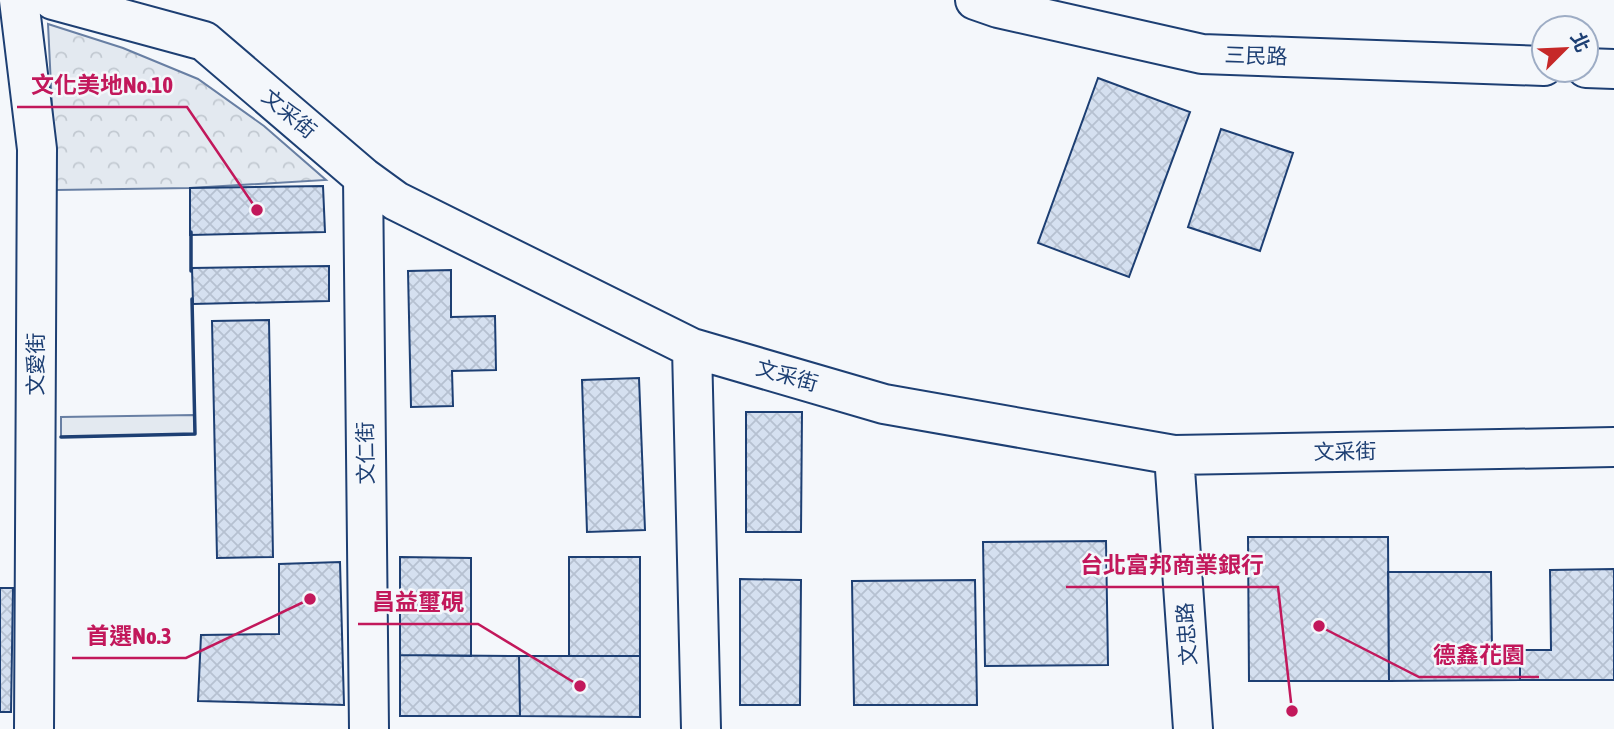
<svg xmlns="http://www.w3.org/2000/svg" width="1614" height="729" viewBox="0 0 1614 729" font-family="'Asap Condensed','Noto Sans TC',sans-serif">
<style>
.forest{fill:url(#forest-crowns);stroke:#687fa3;stroke-width:2}
.garden{fill:#e3e9f0;stroke:#687fa3;stroke-width:2}
.building{fill:url(#building-cross-hatch);stroke:#1d3f73;stroke-width:2}
.lines{fill:none;stroke-linecap:round;stroke-linejoin:round}
.minor-casing{stroke:#1d3f73;stroke-width:42}
.minor{stroke:#f4f7fb;stroke-width:38}
.wall{stroke:#1d3f73;stroke-width:3.5}
.labels{text-anchor:middle;stroke-width:5;stroke-linejoin:round;paint-order:stroke}
.street-label{font-size:21px;fill:#1d3f73;stroke:#f4f7fb}
.leader{fill:none;stroke:#c2185b;stroke-width:2.5}
.callout-dot{fill:#c2185b;stroke:#f4f7fb;stroke-width:2.5}
.callout-label{font-size:23px;text-anchor:middle;font-weight:bold;fill:#c2185b;stroke:#f4f7fb;stroke-width:5;stroke-linejoin:round;paint-order:stroke}
</style>
<defs>
<pattern id="forest-crowns" width="20" height="18" patternUnits="userSpaceOnUse" patternTransform="scale(1.75)"><rect width="20" height="18" fill="#e3e9f0"/><path d="M2 6a3 3 0 1 1 6 0M12 15a3 3 0 1 1 6 0" fill="none" stroke="#c2c9d1"/></pattern>
<pattern id="building-cross-hatch" width="8" height="8" patternUnits="userSpaceOnUse" patternTransform="scale(1.75)"><rect width="8" height="8" fill="#d5e0f0"/><path d="M0 0l8 8M0 8l8-8" fill="none" stroke="#b6c1d1"/></pattern>
</defs>
<rect width="100%" height="100%" fill="#f4f7fb"/>
<!-- forest -->
<path class="forest" d="M 48,24 L 123,48 L 198,79 L 264,126 L 326,180 L 190,188 L 56,190 Z"/>
<!-- garden -->
<path class="garden" d="M 194,415 L 195,434 L 61,437 L 61,417 Z"/>
<!-- building -->
<path class="building" d="M 1098,78 L 1190,112 L 1129,277 L 1038,243 Z
M 1221,129 L 1293,153 L 1260,251 L 1188,227 Z
M 323,186 L 325,232 L 190,235 L 190,188 Z
M 329,266 L 329,301 L 193,304 L 192,268 Z
M 451,270 L 451,317 L 495,316 L 496,370 L 452,371 L 453,406 L 411,407 L 408,271 Z
M 269,320 L 273,557 L 217,558 L 212,321 Z
M 639,378 L 645,530 L 587,532 L 582,380 Z
M 746,412 L 802,412 L 801,532 L 746,532 Z
M 1248,537 L 1388,537 L 1389,681 L 1249,681 Z
M 1106,541 L 1108,665 L 985,666 L 983,542 Z
M 400,557 L 471,558 L 471,656 L 400,655 Z
M 569,557 L 640,557 L 640,656 L 569,656 Z
M 340,562 L 344,705 L 198,701 L 201,635 L 279,634 L 279,564 Z
M 1614,569 L 1614,680 L 1520,680 L 1520,650 L 1551,650 L 1550,570 Z
M 1388,572 L 1491,572 L 1492,650 L 1520,650 L 1520,680 L 1389,681 Z
M 740,579 L 801,580 L 800,705 L 740,705 Z
M 975,580 L 977,705 L 854,705 L 852,581 Z
M 0,588 L 13,588 L 11,712 L 0,712 Z
M 400,655 L 519,656 L 520,716 L 400,716 Z
M 519,656 L 640,656 L 640,717 L 520,716 Z"/>
<g class="lines">
<!-- minor casing -->
<g class="minor-casing">
<path id="minor" d="M 19,0 L 37,149 L 34,729
M 53,0 L 204,41 L 363,177 L 396,201 L 692,348 L 884,404 L 1174,455 L 1614,447
M 975,0 L 998,8 L 1202,54 L 1544,66
M 1586,68 L 1614,69
M 363,177 L 369,729
M 692,348 L 701,729
M 1174,455 L 1193,729"/>
</g>
<!-- minor -->
<use href="#minor" class="minor"/>
<!-- wall -->
<path class="wall" d="M 191,232 L 191,271
M 61,437 L 195,434 L 192,299"/>
</g>
<g class="labels">
<!-- street labels -->
<g class="street-label">
<text transform="translate(1256 56) rotate(2)" y="7">三民路</text>
<text transform="translate(289 114) rotate(40)" y="7">文采街</text>
<text transform="translate(36 364) rotate(-90)" y="7">文愛街</text>
<text transform="translate(787 376) rotate(16)" y="7">文采街</text>
<text transform="translate(1345 452) rotate(-1)" y="7">文采街</text>
<text transform="translate(366 453) rotate(-91)" y="7">文仁街</text>
<text transform="translate(1187 634) rotate(-94)" y="7">文忠路</text>
</g>
</g>
<!-- callouts -->
<path class="leader" d="M257 210L187 107H17M1292 711L1278 587H1066M580 686L478 624H358M310 599L186 658H72M1319 626L1419 677H1539"/>
<g class="callout-dot">
<circle cx="257" cy="210" r="7"/>
<circle cx="1292" cy="711" r="7"/>
<circle cx="580" cy="686" r="7"/>
<circle cx="310" cy="599" r="7"/>
<circle cx="1319" cy="626" r="7"/>
</g>
<g class="callout-label">
<text x="102" y="93">文化美地No.10</text>
<text x="1172" y="573">台北富邦商業銀行</text>
<text x="418" y="610">昌益璽硯</text>
<text x="129" y="644">首選No.3</text>
<text x="1479" y="663">德鑫花園</text>
</g>
<!-- north arrow -->
<g transform="translate(1565 49) rotate(66)"><circle r="33" fill="#f4f7fb" stroke="#9eadc5" stroke-width="2"/>
<path d="M0-5L12 26L0 18L-12 26Z" fill="#c62828"/>
<text y="-10" font-size="19" font-weight="bold" text-anchor="middle" fill="#1d3f73">北</text>
</g>
</svg>
